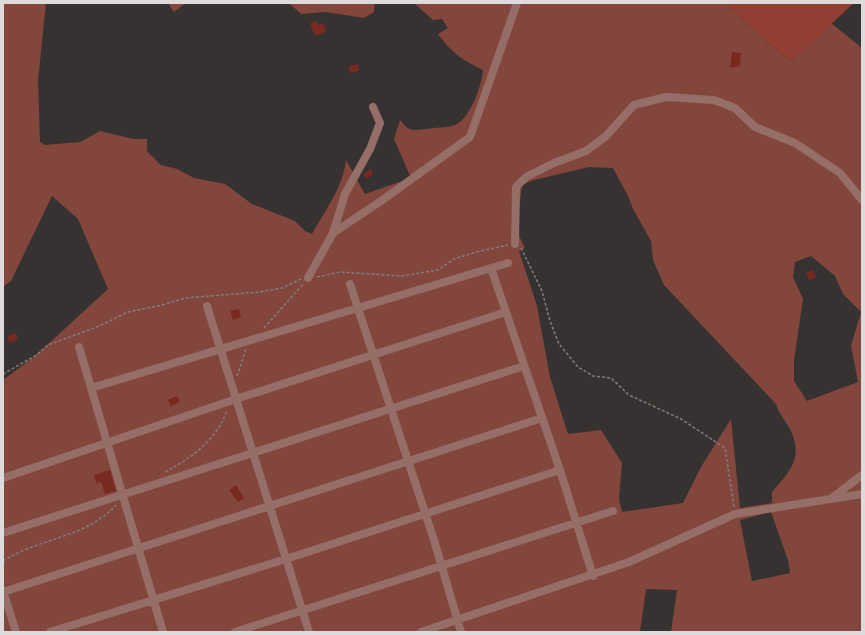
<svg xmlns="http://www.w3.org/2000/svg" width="865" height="635" viewBox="0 0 865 635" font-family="'Open Sans',sans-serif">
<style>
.green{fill:#83463c;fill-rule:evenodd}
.forest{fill:#913e33}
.building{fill:#7a2920}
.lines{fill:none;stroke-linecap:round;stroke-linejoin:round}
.path{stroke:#817e7d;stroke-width:1.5;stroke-dasharray:3 2;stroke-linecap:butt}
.street{stroke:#956e67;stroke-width:8}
</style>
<rect width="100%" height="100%" fill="#353231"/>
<!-- green -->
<path class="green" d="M 3,3 L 46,3 L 38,81 L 40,142 L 45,145 L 80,142 L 100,131 L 133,139 L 147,139 L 147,151 L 161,165 L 177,169 L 194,178 L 225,184 L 252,204 L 295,221 L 305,231 L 312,234 C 325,211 343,187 346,160 L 365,194 L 411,178 L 394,139 L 400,120 C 410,133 413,130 427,129 C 435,127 448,128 455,125 C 470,119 482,85 483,70 C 462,60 452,53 438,34 L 448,28 L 442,19 L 433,20 L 414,3 L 728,3 L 730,8 L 768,43 L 791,61 L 831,23 L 862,48 L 862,632 L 671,632 L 677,590 L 646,589 L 640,632 L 3,632 L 3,380 L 35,356 L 108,289 L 78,219 L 52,196 L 11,281 L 3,287 ZM 589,167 L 613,168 L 628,196 L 633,209 L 651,241 L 653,260 L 664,285 L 776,404 C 779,415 787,422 791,431 C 804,459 788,473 772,492 L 772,503 L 740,508 L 731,419 L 701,467 L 683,503 L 622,512 L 619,499 L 622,463 L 601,430 L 568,434 L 550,377 L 537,306 L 519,251 L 525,248 L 519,236 L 518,217 L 522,185 L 534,180 ZM 811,256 L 835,276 L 843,294 L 861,312 L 851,346 L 858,382 L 807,401 L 794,381 L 794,360 L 803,299 L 793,277 L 795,262 ZM 771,512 L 788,560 L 790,573 L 752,581 L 740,520 Z
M 168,3 L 186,3 L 174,12 Z
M 289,3 L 375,3 L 374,12 L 364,18 L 326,12 L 301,14 Z"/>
<!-- forest -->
<path class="forest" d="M 728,3 L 854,3 L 791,61 L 768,43 L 730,8 Z"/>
<!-- building -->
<path class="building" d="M 316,21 L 318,25 L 323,23 L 326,29 L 325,32 L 315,36 L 310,23 Z
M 732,52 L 741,53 L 740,66 L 730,68 Z
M 358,64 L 359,71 L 350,73 L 349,66 Z
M 370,169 L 373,174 L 367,179 L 363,175 Z
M 813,270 L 816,277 L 809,280 L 806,272 Z
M 239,309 L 241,317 L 233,320 L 230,311 Z
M 15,333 L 18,339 L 10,343 L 7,337 Z
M 177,396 L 180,402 L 171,406 L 168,400 Z
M 110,470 L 116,491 L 105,494 L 101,482 L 96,483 L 94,475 Z
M 236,485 L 244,498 L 238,502 L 229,490 Z"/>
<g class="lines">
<!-- path -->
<path class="path" d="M 521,248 L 542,291 L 550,321 L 559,344 L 578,367 L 593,376 L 611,378 L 629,395 L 681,419 L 725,448 L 734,507
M 317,277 L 340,272 L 402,276 L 438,270 L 454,259 L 476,252 L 508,245
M 264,328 L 304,283
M 3,374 L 35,356 L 48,345 L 97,327 L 128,312 L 162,305 L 185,298 L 259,292 L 282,288 L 301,279
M 237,376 L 246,349
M 165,472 C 190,459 218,439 227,410
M 3,561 C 39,538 86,538 116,505"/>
<!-- street -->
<path class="street" d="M 333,233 L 345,194 L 370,149 L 380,123 L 373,107
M 515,244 L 516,187 L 526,177 L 554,163 L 586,151 L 606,136 L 634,105 L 666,97 L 714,100 L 735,108 L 755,127 L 795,143 L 840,173 L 862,200
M 491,268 L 560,470 L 593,576
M 308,278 L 333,233 L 381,201 L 470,137 L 517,3
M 350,284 L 434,540 L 461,632
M 207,306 L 309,632
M 79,347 L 163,632
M 91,388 L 508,263
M 3,478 L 236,399 L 506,312
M 832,498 L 862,475
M 3,533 L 524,366
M 3,591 L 16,632
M 3,592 L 542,418
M 50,632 L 286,559 L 560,470
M 235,632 L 613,511
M 421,632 L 629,562 L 735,514 L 862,494"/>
</g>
<!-- border -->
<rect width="865" height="635" fill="none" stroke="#dcdada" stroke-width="8"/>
</svg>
